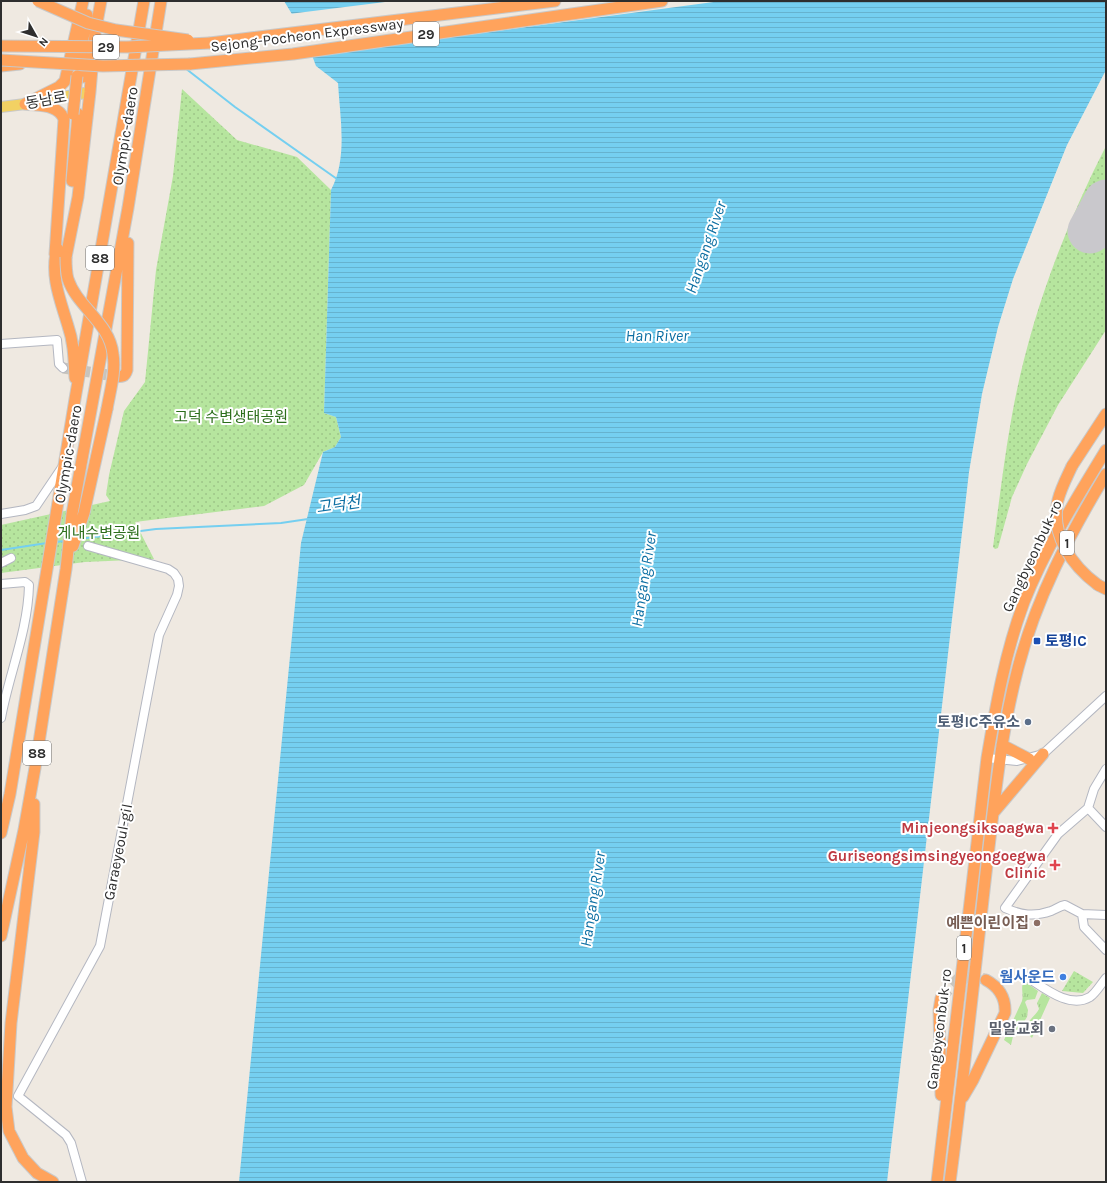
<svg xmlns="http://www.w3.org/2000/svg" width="1107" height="1183" viewBox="0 0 1107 1183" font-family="Karla,'Noto Sans KR',sans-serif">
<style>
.grass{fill:url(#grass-tufts)}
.park{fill:url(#park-dots)}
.water{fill:url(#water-rules)}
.pier{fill:#efe9e1}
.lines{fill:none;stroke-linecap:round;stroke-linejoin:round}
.stream{stroke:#75cff0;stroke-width:2}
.runway{stroke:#c9c8cc;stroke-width:45}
.highway-tunnel{stroke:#c8c4bd;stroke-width:11;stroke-dasharray:11 5.5;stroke-linecap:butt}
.minor-casing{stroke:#b4b7c1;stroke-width:10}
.major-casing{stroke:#c9c9c9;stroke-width:12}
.highway-casing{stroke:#c9c9c9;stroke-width:13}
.minor{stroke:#fff;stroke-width:8}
.major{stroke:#f2d163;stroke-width:10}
.highway{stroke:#ffa35c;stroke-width:11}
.highway-bridge-casing{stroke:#c9c9c9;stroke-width:13;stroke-linecap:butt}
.highway-bridge{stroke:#ffa35c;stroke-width:11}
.transit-dot{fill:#1a4fb4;stroke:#fff;stroke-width:1.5}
.service-dot{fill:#5c6f8a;stroke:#fff;stroke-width:1.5}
.health-dot{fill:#e0444e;stroke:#fff;stroke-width:1.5}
.education-dot{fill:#8d6e63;stroke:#fff;stroke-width:1.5}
.shop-dot{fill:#3f7fe0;stroke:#fff;stroke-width:1.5}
.worship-dot{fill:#6b7280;stroke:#fff;stroke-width:1.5}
.labels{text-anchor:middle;stroke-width:4;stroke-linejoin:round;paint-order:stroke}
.shield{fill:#fff;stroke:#6d6d6d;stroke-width:1}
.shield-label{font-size:14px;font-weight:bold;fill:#2e2e2e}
.street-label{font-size:15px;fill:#2e2e2e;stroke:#fff}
.park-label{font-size:15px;fill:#2c6e1b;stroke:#fff}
.transit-label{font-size:15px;font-weight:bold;fill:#164399;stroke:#fff;text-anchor:start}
.service-label{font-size:15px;font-weight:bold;fill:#4e5e75;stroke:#fff;text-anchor:end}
.health-label{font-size:15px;font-weight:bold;fill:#be3a42;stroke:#fff;text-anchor:end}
.education-label{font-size:15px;font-weight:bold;fill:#785e54;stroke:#fff;text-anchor:end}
.shop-label{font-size:15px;font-weight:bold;fill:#366cbe;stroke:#fff;text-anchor:end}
.worship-label{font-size:15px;font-weight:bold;fill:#5b616d;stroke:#fff;text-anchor:end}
.water-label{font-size:16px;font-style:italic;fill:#0d6fa3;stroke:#fff}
</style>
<defs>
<pattern id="grass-tufts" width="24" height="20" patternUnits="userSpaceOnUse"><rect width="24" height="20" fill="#b6e59e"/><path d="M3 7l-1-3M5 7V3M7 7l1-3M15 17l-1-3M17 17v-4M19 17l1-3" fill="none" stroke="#9dc588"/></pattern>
<pattern id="park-dots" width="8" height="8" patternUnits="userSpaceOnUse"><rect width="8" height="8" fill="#b6e59e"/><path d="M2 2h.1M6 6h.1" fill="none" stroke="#9dc588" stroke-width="1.8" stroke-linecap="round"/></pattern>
<pattern id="water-rules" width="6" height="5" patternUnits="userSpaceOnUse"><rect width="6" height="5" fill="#75cff0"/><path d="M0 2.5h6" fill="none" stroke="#66b2ce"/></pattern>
</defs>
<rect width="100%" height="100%" fill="#efe9e1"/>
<!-- grass -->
<path class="grass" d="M 1024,981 L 1038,991 L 1035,999 L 1027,1000 L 1025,1002 L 1028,1010 L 1027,1017 L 1022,1025 L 1014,1032 L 1011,1045 L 1004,1040 L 1022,1001 C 1024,994 1020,988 1024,981 Z
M 1042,993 L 1050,998 L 1032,1038 L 1026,1032 C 1026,1020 1034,1018 1039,1009 L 1037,1003 Z"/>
<!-- park -->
<path class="park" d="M 182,89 L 237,140 L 297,157 L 331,190 L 324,413 L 336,417 L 341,437 L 335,447 L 323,452 L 304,485 L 264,506 L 135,522 L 154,559 L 85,562 L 1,573 L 1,525 L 110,501 L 106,495 L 109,475 L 124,411 L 145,382 L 156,270 L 173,176 Z
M 1106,146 L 1106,330 L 1058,405 L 1027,464 L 1012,497 L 998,548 L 995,549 L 993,547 C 999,503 1004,459 1012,415 C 1029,321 1063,230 1106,146 Z
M 1074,971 L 1093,982 L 1083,993 L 1062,991 Z"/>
<!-- water -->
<path class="water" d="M 284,1 L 1106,1 L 1106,70 L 1067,145 L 1013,279 L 998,327 L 982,394 L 969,472 L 887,1182 L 239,1182 L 301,543 L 323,452 L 335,447 L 341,437 L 336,417 L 324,413 L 331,190 C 348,158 340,118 338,83 L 316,66 L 304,34 Z"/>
<!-- pier -->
<path class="pier" d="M 393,1 L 721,1 L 310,56 L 302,35 L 289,14 Z"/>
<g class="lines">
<!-- stream -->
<path class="stream" d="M 185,68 L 235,107 L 337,179
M 79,539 L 156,529 L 281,523 L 308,519
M 56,542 L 65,541
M 1,550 L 47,543"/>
<!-- runway -->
<path class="runway" d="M 1090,231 L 1106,202"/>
<!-- highway-tunnel -->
<path class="highway-tunnel" d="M 63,368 L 115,376
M 941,998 L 958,979 L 977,976 L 986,980"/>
<!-- minor casing -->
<g class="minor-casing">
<path id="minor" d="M 1,344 L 57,340 L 59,364 L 63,368
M 1,514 L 25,510 L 36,506 L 63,466
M 1,563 L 11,558
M 1,584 L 25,582 L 29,585 C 28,631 9,674 1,718
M 987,758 L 1017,761 L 1043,754 L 1106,696
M 1106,769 L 1094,789 L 1088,808 L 1058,834 L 1005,908 C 1021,915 1034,917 1051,911 C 1056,909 1060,906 1065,905 L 1082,914 L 1106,915
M 1088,808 L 1106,827
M 1082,914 L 1084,927 L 1106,950
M 1022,974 C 1041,985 1068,1010 1090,997 C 1096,993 1101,984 1106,978
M 82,1182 L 71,1143 L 66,1135 L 18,1096 L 100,946 L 159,635 L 177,595 L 179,586 L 178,579 L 174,573 L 168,569 L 88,546"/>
</g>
<!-- major casing -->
<g class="major-casing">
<path id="major" d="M 1,107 L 25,104 L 90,92"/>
</g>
<!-- highway casing -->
<g class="highway-casing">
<path id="highway" d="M 210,43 L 555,1
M 80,56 L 87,15
M 190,64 L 293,54 L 662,1
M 1,66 L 20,64
M 83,77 L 86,55
M 72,181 L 78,114
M 57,248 C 50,276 60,299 68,326 C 74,343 74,360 75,378
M 55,254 L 64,119 C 58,104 39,106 25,104 L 59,87 L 65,81 L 83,1
M 66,257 L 78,197 L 90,92 L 95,33 L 101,1
M 115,376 C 122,377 125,377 127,370 L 128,243
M 1072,466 L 1106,414
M 73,546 L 84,513 L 107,409
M 1098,585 L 1106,589
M 1002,745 L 1029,759
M 34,804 L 34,832 L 11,1023 L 6,1107 L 9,1131 L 23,1158 L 37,1173 L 53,1182
M 994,812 L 1043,754
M 1,833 L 10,794 L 75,399 L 144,1
M 1,936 L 24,830 L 35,768 L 66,569 L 72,514 L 128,208 L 161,1
M 941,1095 L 939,1010 L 941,998
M 963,1097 L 973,1080 L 1005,1013 C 1006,997 999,987 986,980
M 937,1182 L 987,758 C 996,705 1005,653 1024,602 C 1045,549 1076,499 1106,450
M 950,1182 C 964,1076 975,970 987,864 C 995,798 1001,732 1018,668 C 1036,599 1069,535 1106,474"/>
</g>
<!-- minor -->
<use href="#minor" class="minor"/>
<!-- major -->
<use href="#major" class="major"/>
<!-- highway -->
<use href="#highway" class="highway"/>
<!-- highway-bridge casing -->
<g class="highway-bridge-casing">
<path id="highway-bridge" d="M 38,1 L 88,23 L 116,30 L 188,40
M 1,46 L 127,47 L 210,43
M 1,60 L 103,66 L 190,64
M 73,114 L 77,76
M 66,257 C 66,264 66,272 68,279 C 77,307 110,323 113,354 C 116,372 110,391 107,409
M 1072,466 C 1067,477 1061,488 1058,500 C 1050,535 1072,566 1098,585"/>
</g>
<!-- highway-bridge -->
<use href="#highway-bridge" class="highway-bridge"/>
</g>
<!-- markers -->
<rect class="transit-dot" x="1033" y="637" width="8" height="8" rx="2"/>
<circle class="service-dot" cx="1028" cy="722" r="4"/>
<g class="health-dot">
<path d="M1051 822h4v4h4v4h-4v4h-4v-4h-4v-4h4z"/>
<path d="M1053 859h4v4h4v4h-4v4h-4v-4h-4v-4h4z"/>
</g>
<circle class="education-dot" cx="1037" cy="923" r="4"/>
<circle class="shop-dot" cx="1063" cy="977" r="4"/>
<circle class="worship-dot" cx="1052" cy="1029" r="4"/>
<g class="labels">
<!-- shield labels -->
<g class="shield">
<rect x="413" y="22" width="26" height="24" rx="3"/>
<rect x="93" y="35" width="26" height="24" rx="3"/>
<rect x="86" y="246" width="28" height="24" rx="3"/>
<rect x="1060" y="531" width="14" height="24" rx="3"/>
<rect x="23" y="741" width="28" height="24" rx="3"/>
<rect x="957" y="936" width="14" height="24" rx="3"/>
</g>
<g class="shield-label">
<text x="426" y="39">29</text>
<text x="106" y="52">29</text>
<text x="100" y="263">88</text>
<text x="1067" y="548">1</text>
<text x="37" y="758">88</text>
<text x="964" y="953">1</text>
</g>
<!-- street labels -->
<g class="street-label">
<text transform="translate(307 35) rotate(-7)" y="5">Sejong-Pocheon Expressway</text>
<text transform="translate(46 100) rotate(-10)" y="5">동남로</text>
<text transform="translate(125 136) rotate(-81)" y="5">Olympic-daero</text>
<text transform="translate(68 454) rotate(-80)" y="5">Olympic-daero</text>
<text transform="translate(1032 556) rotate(-65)" y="5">Gangbyeonbuk-ro</text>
<text transform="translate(118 852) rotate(-79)" y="5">Garaeyeoul-gil</text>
<text transform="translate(939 1029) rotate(-83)" y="5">Gangbyeonbuk-ro</text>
</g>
<!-- park labels -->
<g class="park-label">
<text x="231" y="422">고덕 수변생태공원</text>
<text x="99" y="538">게내수변공원</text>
</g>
<!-- transit labels -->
<g class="transit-label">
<text x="1045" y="646">토평IC</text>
</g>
<!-- service labels -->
<g class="service-label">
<text x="1020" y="727">토평IC주유소</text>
</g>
<!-- health labels -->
<g class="health-label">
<text x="1044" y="833">Minjeongsiksoagwa</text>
<text x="1046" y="861">Guriseongsimsingyeongoegwa<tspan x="1046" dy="17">Clinic</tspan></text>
</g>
<!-- education labels -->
<g class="education-label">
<text x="1029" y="928">예쁜이린이집</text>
</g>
<!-- shop labels -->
<g class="shop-label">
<text x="1055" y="982">웜사운드</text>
</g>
<!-- worship labels -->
<g class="worship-label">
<text x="1044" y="1034">밀알교회</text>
</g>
<!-- water labels -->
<g class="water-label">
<text transform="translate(705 247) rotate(-71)" y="6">Hangang River</text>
<text x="657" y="341">Han River</text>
<text transform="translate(338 504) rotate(-8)" y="6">고덕천</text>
<text transform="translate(643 579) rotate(-81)" y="6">Hangang River</text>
<text transform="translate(592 899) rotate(-81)" y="6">Hangang River</text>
</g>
</g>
<!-- border -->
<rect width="1107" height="1183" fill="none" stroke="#2e2e2e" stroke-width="4"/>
<!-- north arrow -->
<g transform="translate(36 36) rotate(129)" stroke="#ffffff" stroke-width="3" paint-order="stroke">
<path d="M0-3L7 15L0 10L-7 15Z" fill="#2e2e2e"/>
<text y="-6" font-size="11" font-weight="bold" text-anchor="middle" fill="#2e2e2e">N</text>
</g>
</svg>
